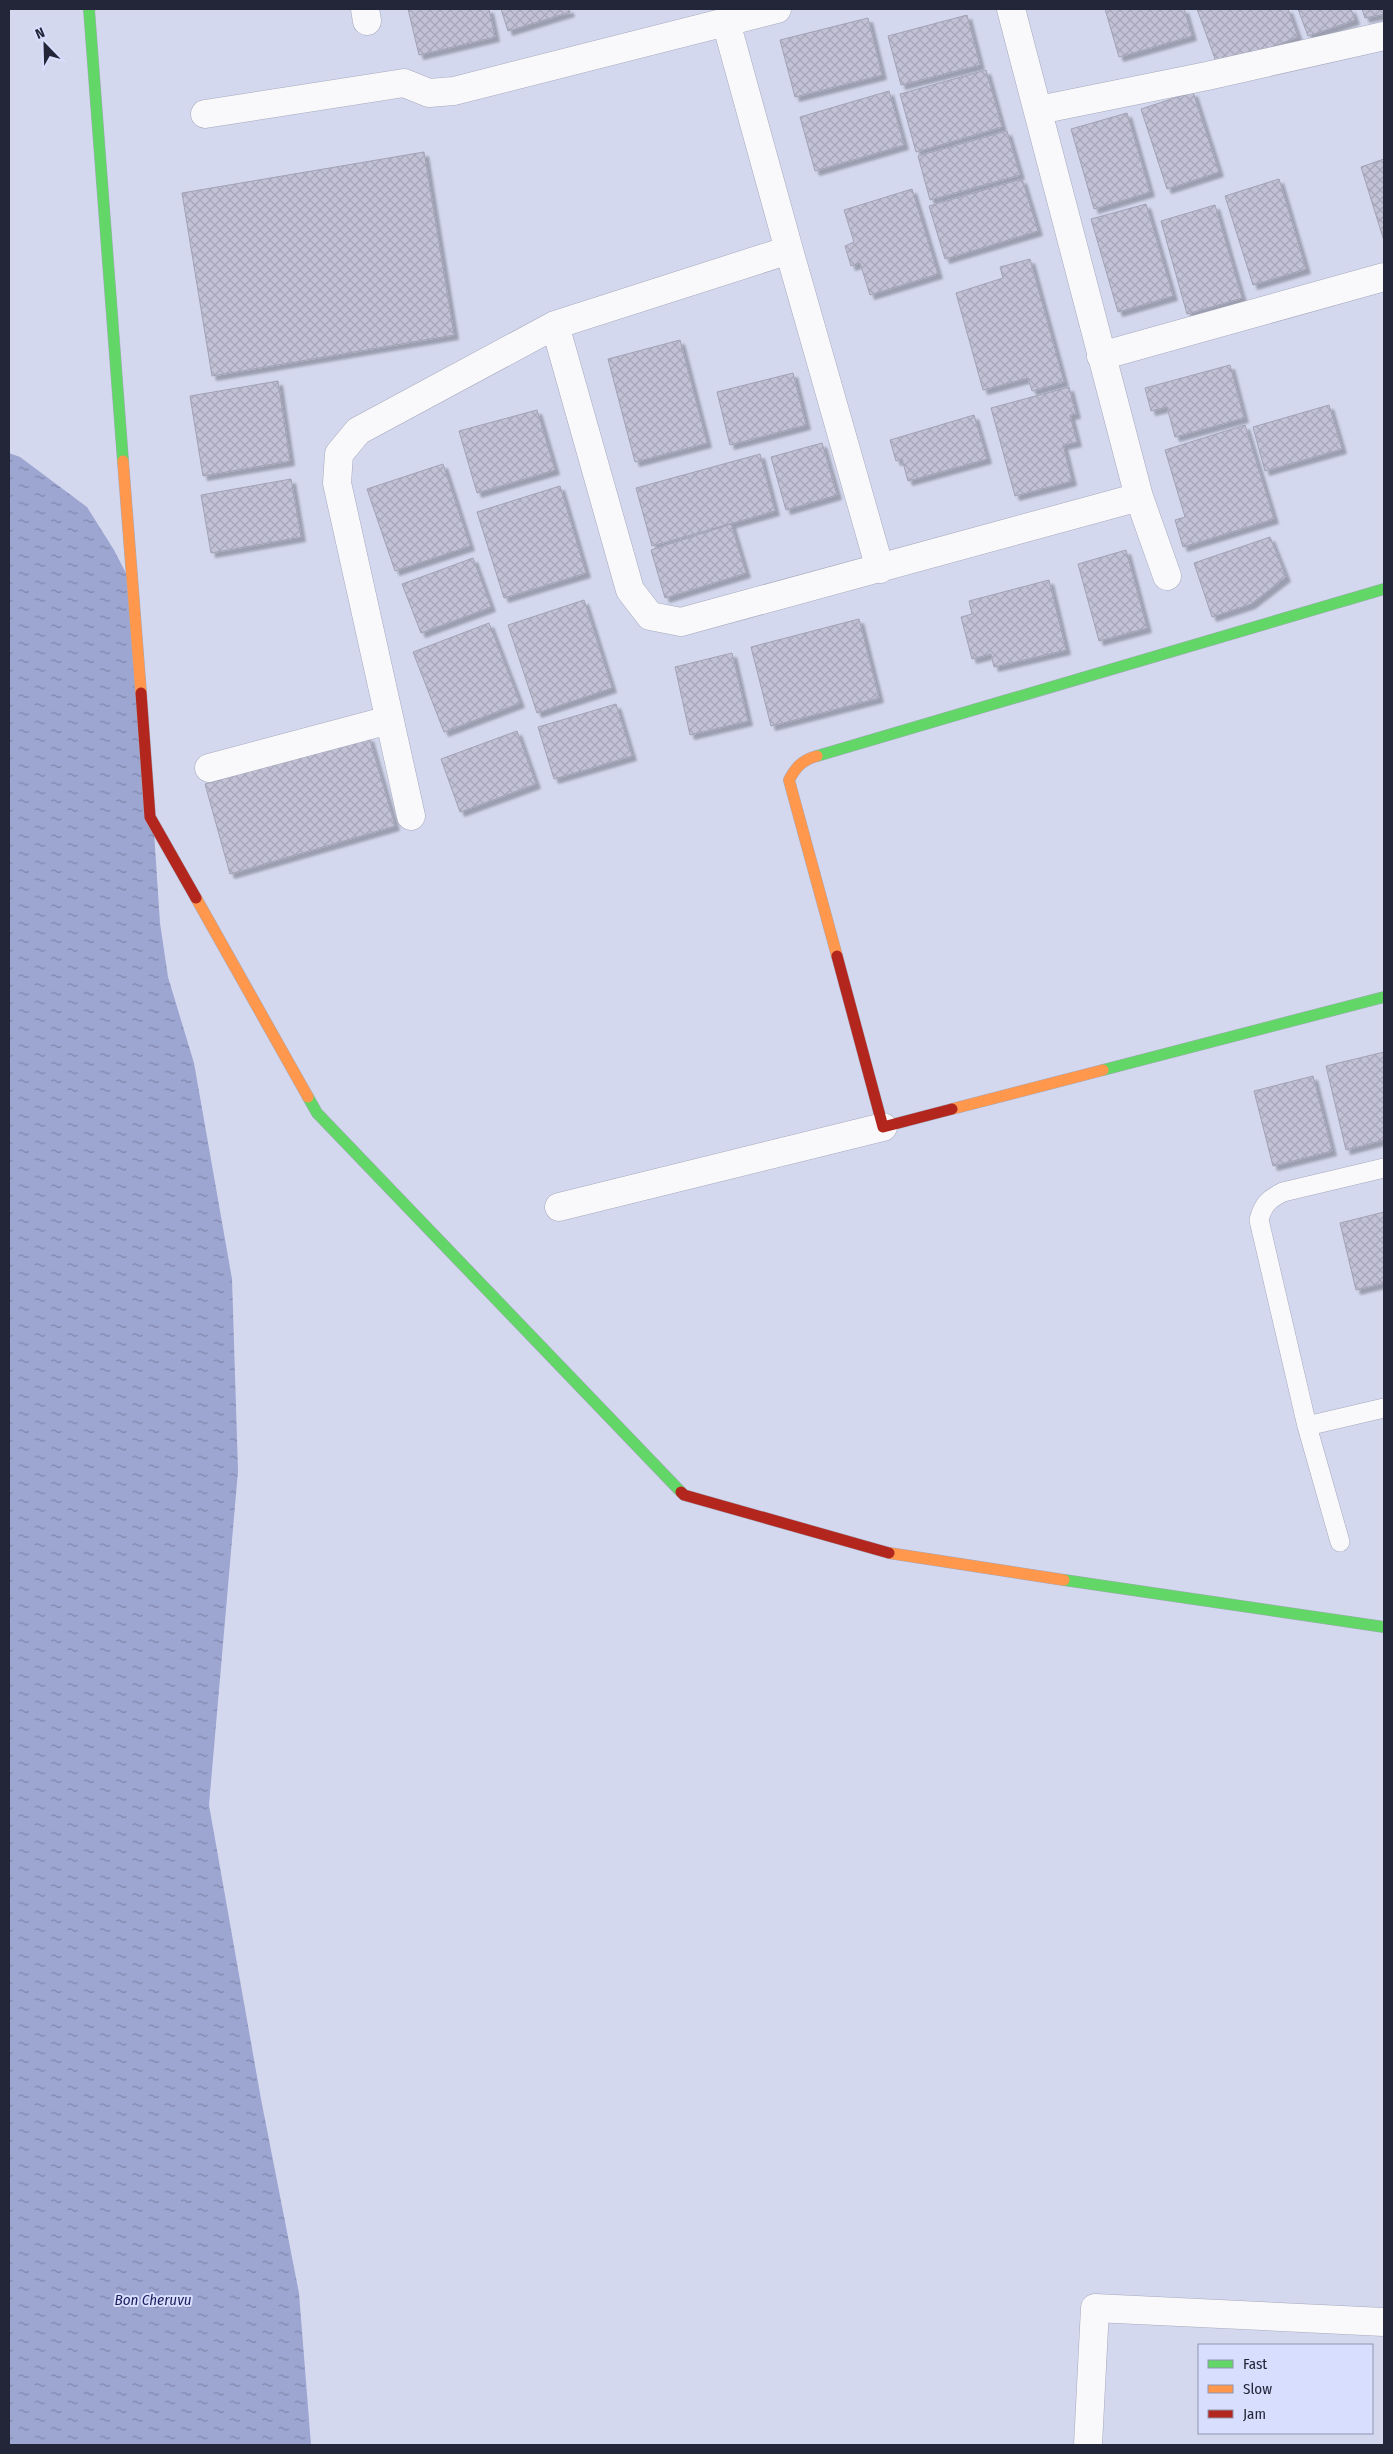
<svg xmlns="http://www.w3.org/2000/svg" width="1393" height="2454" viewBox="0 0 1393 2454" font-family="'Fira Sans Condensed',sans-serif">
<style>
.water{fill:url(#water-ripples)}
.building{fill:url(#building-cross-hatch);stroke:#a2a2b5;filter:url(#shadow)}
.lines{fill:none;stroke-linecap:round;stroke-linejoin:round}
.lane-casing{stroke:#a6a9bc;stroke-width:20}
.street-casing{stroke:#a6a9bc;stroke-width:29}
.fast-casing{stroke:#a6a9bc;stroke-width:12}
.slow-casing{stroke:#a6a9bc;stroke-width:12}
.jam-casing{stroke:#a6a9bc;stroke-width:12}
.lane{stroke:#f9f9fc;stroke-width:19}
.street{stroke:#f9f9fc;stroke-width:28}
.fast{stroke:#63d668;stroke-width:11}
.slow{stroke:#ff974d;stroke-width:11}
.jam{stroke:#b3261e;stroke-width:11}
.labels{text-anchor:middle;stroke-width:4;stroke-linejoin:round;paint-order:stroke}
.water-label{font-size:15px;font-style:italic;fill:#1f2060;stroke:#d8defd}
</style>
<defs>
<pattern id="water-ripples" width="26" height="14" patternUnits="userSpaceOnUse" patternTransform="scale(1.25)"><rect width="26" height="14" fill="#9da5d1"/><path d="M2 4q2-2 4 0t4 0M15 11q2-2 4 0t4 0" fill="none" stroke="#8086ab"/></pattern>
<pattern id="building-cross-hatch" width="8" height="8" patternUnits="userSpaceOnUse" patternTransform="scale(1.25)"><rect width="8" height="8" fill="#c2c1d6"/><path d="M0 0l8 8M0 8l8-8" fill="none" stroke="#a6a6b8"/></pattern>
<filter id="shadow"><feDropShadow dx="4.5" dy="4.5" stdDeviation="1" flood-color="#0004"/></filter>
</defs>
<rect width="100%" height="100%" fill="#d4d8ee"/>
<!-- water -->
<path class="water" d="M 9,453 L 20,457 L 87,507 L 114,550 L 129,579 L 154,832 L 160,923 L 168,977 L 194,1063 L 232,1279 L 238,1471 L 209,1805 L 261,2099 L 299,2293 L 311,2445 L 9,2445 Z"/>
<!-- building -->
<path class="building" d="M 408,9 L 489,9 L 495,37 L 419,55 Z
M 501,9 L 569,9 L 570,12 L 508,31 Z
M 1105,9 L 1184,9 L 1192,36 L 1119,57 Z
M 1197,9 L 1288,9 L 1298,37 L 1218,67 Z
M 1298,9 L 1351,9 L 1355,20 L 1308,36 Z
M 1362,9 L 1384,9 L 1384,14 L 1365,18 Z
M 967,15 L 980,65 L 901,85 L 888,36 Z
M 868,18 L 882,75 L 795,97 L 780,40 Z
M 986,70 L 1002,127 L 916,152 L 900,94 Z
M 889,91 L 904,145 L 815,171 L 800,117 Z
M 1193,92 L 1219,172 L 1167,189 L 1141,109 Z
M 1127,113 L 1150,192 L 1094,209 L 1071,129 Z
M 1007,131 L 1020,175 L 930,200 L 918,156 Z
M 424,152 L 454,335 L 212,376 L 182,193 Z
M 1384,159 L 1384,241 L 1361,167 Z
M 1022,179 L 1038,231 L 945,259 L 929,206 Z
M 1279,179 L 1306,269 L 1253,285 L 1225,196 Z
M 912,189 L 938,274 L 870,295 L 860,263 L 851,266 L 845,246 L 854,242 L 844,210 Z
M 1146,204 L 1173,296 L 1118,312 L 1091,219 Z
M 1215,205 L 1242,298 L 1187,314 L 1161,221 Z
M 1030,259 L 1064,382 L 1032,391 L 1028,378 L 983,390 L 956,293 L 1003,278 L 1000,267 Z
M 680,340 L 707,443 L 635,462 L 608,359 Z
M 1230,365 L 1244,418 L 1175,437 L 1167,407 L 1151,411 L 1145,388 Z
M 793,373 L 806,425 L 730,445 L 717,392 Z
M 278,381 L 290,461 L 203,476 L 190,396 Z
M 1069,387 L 1076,414 L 1070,415 L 1077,442 L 1063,445 L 1072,481 L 1015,496 L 991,408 Z
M 1329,405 L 1342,449 L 1265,471 L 1253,427 Z
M 537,410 L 555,470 L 477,493 L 459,431 Z
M 974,415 L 987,459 L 908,481 L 902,459 L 896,461 L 890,440 Z
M 1245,425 L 1274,519 L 1183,547 L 1175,520 L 1185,517 L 1165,450 Z
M 822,443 L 837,495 L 786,510 L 771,457 Z
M 760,454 L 775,511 L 652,546 L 636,488 Z
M 443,464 L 470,546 L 395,571 L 367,489 Z
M 291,479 L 301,537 L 211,553 L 201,495 Z
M 560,486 L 586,573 L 504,598 L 477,512 Z
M 731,524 L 746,573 L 665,598 L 651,550 Z
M 1270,537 L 1286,577 L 1251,604 L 1212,617 L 1194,563 Z
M 1126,550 L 1147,628 L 1099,641 L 1078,564 Z
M 473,558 L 491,607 L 421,633 L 402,584 Z
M 1049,580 L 1066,650 L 994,667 L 991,654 L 972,659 L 961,617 L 972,614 L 969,601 Z
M 584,600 L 612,688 L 537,713 L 508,625 Z
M 859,619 L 879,698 L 771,726 L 751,647 Z
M 489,623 L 520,703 L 444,732 L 413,652 Z
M 732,653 L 748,721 L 690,735 L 675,667 Z
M 616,704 L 632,756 L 554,779 L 538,727 Z
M 517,731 L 536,784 L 460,812 L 441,759 Z
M 369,737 L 395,826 L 230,874 L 205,784 Z
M 1384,1052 L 1384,1140 L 1346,1150 L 1326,1066 Z
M 1313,1076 L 1332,1151 L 1273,1166 L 1254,1091 Z
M 1384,1212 L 1384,1283 L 1356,1290 L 1340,1223 Z"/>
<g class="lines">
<!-- lane casing -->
<g class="lane-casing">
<path id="lane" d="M 1307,1426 L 1384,1408
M 1340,1542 L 1307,1426 L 1259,1220 C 1263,1204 1269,1199 1283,1192 L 1384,1168"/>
</g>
<!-- street casing -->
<g class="street-casing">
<path id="street" d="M 365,9 L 367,21
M 1011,9 L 1139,497 L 1167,576
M 726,22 L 789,250 L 880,569
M 1039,110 L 1207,76 L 1384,36
M 205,114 L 404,83 L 429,93 L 454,91 L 777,9
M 555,325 L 630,590 L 650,616 L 681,622 L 1139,497
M 1101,356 L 1384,277
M 209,768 L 389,720
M 411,816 L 337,483 L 339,454 L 358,431 L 555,325 L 789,250
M 559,1207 L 883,1127
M 1088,2445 L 1095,2308 L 1384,2322"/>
</g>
<!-- fast casing -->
<g class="fast-casing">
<path id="fast" d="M 89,9 L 123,461
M 817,756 L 1384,589
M 1103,1070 L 1384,997
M 308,1097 L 317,1113 L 681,1492
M 1064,1580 L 1384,1627"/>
</g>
<!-- slow casing -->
<g class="slow-casing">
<path id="slow" d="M 123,461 L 141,693
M 817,756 C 802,760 796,767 789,780 L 837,956
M 196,898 L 308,1097
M 952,1109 L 1103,1070
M 889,1553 L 1064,1580"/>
</g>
<!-- jam casing -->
<g class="jam-casing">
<path id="jam" d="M 141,693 L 150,817 L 196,898
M 837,956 L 883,1127 L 952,1109
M 681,1492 L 684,1495 L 889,1553"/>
</g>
<!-- lane -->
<use href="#lane" class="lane"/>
<!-- street -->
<use href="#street" class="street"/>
<!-- fast -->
<use href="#fast" class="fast"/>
<!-- slow -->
<use href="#slow" class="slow"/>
<!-- jam -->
<use href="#jam" class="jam"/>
</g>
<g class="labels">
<!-- water labels -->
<g class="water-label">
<text x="153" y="2305">Bon Cheruvu</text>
</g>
</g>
<!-- border -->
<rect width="1393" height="2454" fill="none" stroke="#232638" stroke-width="20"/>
<!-- legend -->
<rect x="1198" y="2344" width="175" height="90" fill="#d8defd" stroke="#9094ae"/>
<rect x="1208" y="2360" width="25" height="8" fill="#63d668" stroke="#9094ae"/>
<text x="1243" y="2369" font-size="15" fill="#232638">Fast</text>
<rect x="1208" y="2385" width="25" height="8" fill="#ff974d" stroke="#9094ae"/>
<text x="1243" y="2394" font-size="15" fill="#232638">Slow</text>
<rect x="1208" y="2410" width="25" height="8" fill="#b3261e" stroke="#9094ae"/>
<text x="1243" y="2419" font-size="15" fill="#232638">Jam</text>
<!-- north arrow -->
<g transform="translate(45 45) rotate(337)" stroke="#d8defd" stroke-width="4" paint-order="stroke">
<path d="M0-4L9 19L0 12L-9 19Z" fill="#232638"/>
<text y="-8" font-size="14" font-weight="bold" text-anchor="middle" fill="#232638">N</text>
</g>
</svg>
